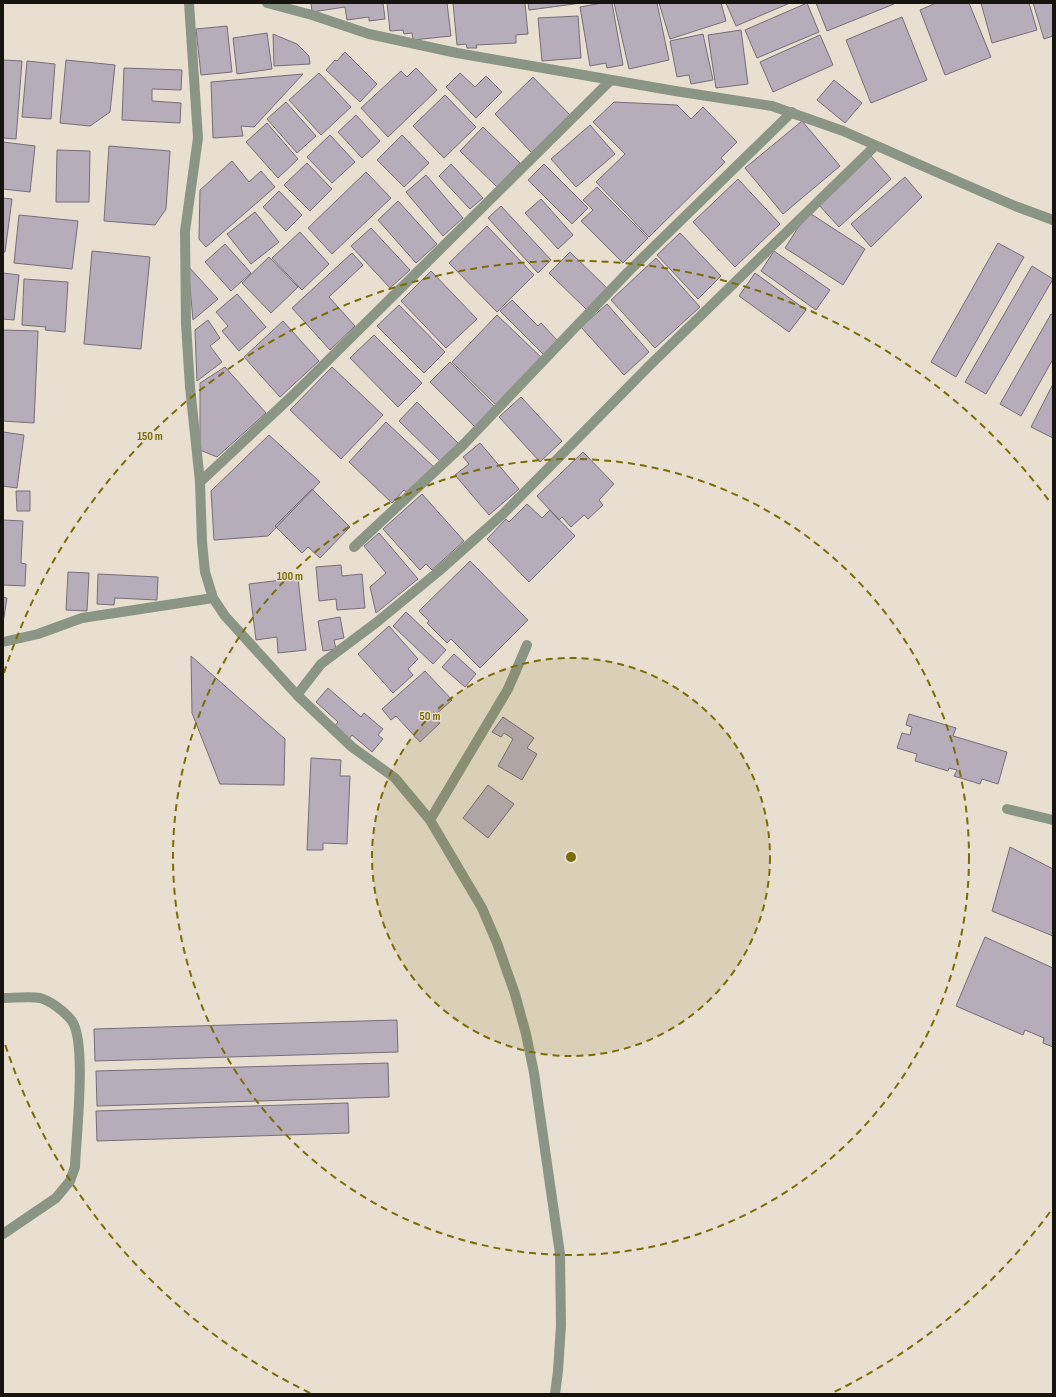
<svg xmlns="http://www.w3.org/2000/svg" width="1056" height="1397" viewBox="0 0 1056 1397" font-family="'Sofia Sans Condensed',sans-serif">
<style>
.building{fill:#b7adba;stroke:#766d79}
.lines{fill:none;stroke-linecap:round;stroke-linejoin:round}
.service{stroke:#8b9585;stroke-width:10}
.minor{stroke:#8b9585;stroke-width:10}
.ring{fill:none;stroke:#7a6c07;stroke-width:2;stroke-dasharray:7 5}
.centre{fill:#7a6c07;stroke:#e8dfd1;stroke-width:2}
.ring-label{font-size:12px;text-anchor:middle;font-weight:bold;fill:#7a6c07;stroke:#e8dfd1;stroke-width:3;stroke-linejoin:round;paint-order:stroke}
</style>
<rect width="100%" height="100%" fill="#e8dfd1"/>
<!-- building -->
<path class="building" d="M 311,3 L 383,3 L 385,19 L 369,21 L 369,17 L 347,20 L 345,7 L 312,12 Z
M 387,3 L 447,3 L 451,36 L 413,40 L 412,33 L 404,34 L 403,30 L 390,31 Z
M 453,3 L 525,3 L 528,34 L 516,35 L 516,43 L 476,45 L 477,48 L 467,48 L 466,44 L 457,45 Z
M 528,3 L 582,3 L 529,10 Z
M 602,3 L 612,3 L 623,65 L 607,68 L 606,63 L 590,66 L 580,7 Z
M 614,3 L 657,3 L 669,60 L 629,69 Z
M 659,3 L 721,3 L 726,21 L 670,39 Z
M 726,3 L 790,3 L 736,26 Z
M 807,3 L 819,32 L 757,58 L 745,30 Z
M 816,3 L 893,3 L 894,4 L 827,31 Z
M 936,3 L 969,3 L 991,57 L 945,75 L 920,10 Z
M 981,3 L 1029,3 L 1037,30 L 992,43 Z
M 1033,3 L 1053,3 L 1053,36 L 1044,39 Z
M 578,16 L 581,58 L 542,61 L 538,18 Z
M 902,17 L 927,80 L 871,103 L 846,40 Z
M 227,26 L 232,72 L 201,75 L 196,29 Z
M 741,30 L 748,84 L 716,88 L 708,35 Z
M 267,33 L 272,69 L 237,74 L 233,38 Z
M 273,34 L 297,44 L 309,56 L 310,64 L 274,66 Z
M 703,34 L 713,80 L 691,84 L 689,75 L 677,77 L 670,41 Z
M 820,35 L 833,65 L 773,92 L 760,62 Z
M 345,52 L 377,84 L 360,102 L 326,70 L 335,60 L 337,61 Z
M 3,60 L 22,61 L 16,139 L 3,138 Z
M 66,60 L 115,65 L 110,112 L 90,126 L 60,123 Z
M 27,61 L 55,64 L 51,119 L 22,117 Z
M 124,68 L 182,70 L 181,90 L 152,89 L 152,101 L 181,103 L 180,123 L 122,120 Z
M 416,68 L 437,90 L 388,137 L 361,108 L 401,71 L 407,77 Z
M 319,73 L 351,107 L 321,135 L 289,100 Z
M 460,73 L 475,87 L 486,76 L 502,92 L 476,118 L 446,87 Z
M 303,74 L 254,127 L 241,126 L 243,136 L 213,138 L 211,82 Z
M 533,77 L 570,115 L 532,153 L 495,114 Z
M 834,80 L 862,103 L 845,123 L 817,100 Z
M 445,95 L 476,127 L 444,158 L 413,126 Z
M 286,102 L 316,136 L 297,153 L 267,119 Z
M 614,102 L 677,105 L 691,119 L 703,107 L 737,142 L 721,158 L 725,162 L 649,237 L 596,182 L 625,154 L 593,122 Z
M 356,115 L 380,141 L 362,158 L 338,132 Z
M 802,121 L 840,166 L 783,214 L 745,168 Z
M 267,123 L 298,159 L 278,178 L 246,142 Z
M 590,125 L 615,154 L 576,187 L 551,159 Z
M 483,127 L 520,163 L 497,187 L 460,151 Z
M 330,135 L 355,162 L 332,183 L 307,157 Z
M 402,135 L 429,163 L 404,187 L 377,160 Z
M 3,142 L 35,146 L 30,192 L 3,189 Z
M 109,146 L 170,151 L 166,209 L 155,225 L 104,221 Z
M 57,150 L 90,151 L 89,202 L 56,202 Z
M 871,156 L 891,179 L 839,227 L 818,204 Z
M 232,161 L 249,182 L 261,171 L 275,187 L 206,247 L 199,239 L 200,190 Z
M 307,163 L 332,189 L 310,211 L 284,185 Z
M 451,164 L 483,198 L 470,209 L 439,176 Z
M 544,164 L 588,208 L 572,224 L 528,180 Z
M 366,172 L 391,198 L 332,254 L 308,228 Z
M 426,175 L 463,218 L 443,236 L 406,192 Z
M 905,177 L 922,197 L 871,247 L 851,224 Z
M 738,179 L 780,224 L 735,267 L 693,222 Z
M 597,187 L 648,238 L 623,263 L 581,221 L 593,210 L 583,200 Z
M 279,191 L 302,215 L 286,231 L 263,207 Z
M 3,198 L 12,199 L 5,252 L 3,252 Z
M 541,199 L 573,235 L 558,249 L 525,213 Z
M 398,201 L 437,244 L 416,263 L 378,220 Z
M 501,206 L 551,260 L 538,273 L 488,218 Z
M 255,212 L 279,242 L 251,264 L 227,234 Z
M 808,212 L 865,249 L 843,285 L 785,248 Z
M 19,215 L 78,221 L 72,269 L 14,263 Z
M 487,226 L 534,275 L 497,312 L 449,263 Z
M 371,228 L 410,270 L 390,288 L 351,246 Z
M 300,232 L 329,264 L 302,290 L 272,258 Z
M 680,233 L 721,276 L 698,299 L 657,255 Z
M 998,243 L 1024,257 L 956,377 L 931,362 Z
M 225,244 L 251,273 L 231,291 L 205,262 Z
M 92,251 L 150,257 L 141,349 L 84,344 Z
M 774,251 L 830,290 L 816,310 L 761,271 Z
M 570,252 L 609,290 L 588,311 L 549,273 Z
M 352,253 L 363,265 L 329,297 L 355,326 L 330,350 L 292,308 Z
M 269,257 L 298,287 L 271,313 L 242,283 Z
M 656,258 L 700,307 L 655,348 L 611,300 Z
M 188,266 L 218,299 L 193,320 Z
M 1032,266 L 1053,279 L 986,394 L 965,382 Z
M 431,271 L 477,319 L 446,348 L 401,301 Z
M 3,273 L 19,275 L 14,320 L 3,319 Z
M 755,273 L 806,310 L 789,332 L 739,296 Z
M 24,279 L 68,282 L 65,332 L 45,330 L 46,327 L 22,325 Z
M 237,294 L 266,327 L 239,351 L 222,331 L 228,326 L 216,312 Z
M 512,300 L 538,326 L 541,323 L 558,341 L 544,355 L 500,311 Z
M 607,304 L 649,352 L 624,375 L 581,327 Z
M 399,305 L 445,352 L 424,373 L 377,326 Z
M 1051,314 L 1053,315 L 1053,359 L 1021,416 L 1000,404 Z
M 497,315 L 543,359 L 497,406 L 452,362 Z
M 208,320 L 220,338 L 210,346 L 222,362 L 197,381 L 195,330 Z
M 283,321 L 319,361 L 280,397 L 244,357 Z
M 3,330 L 38,331 L 34,423 L 3,421 Z
M 374,335 L 422,383 L 398,407 L 350,358 Z
M 450,362 L 495,407 L 475,427 L 430,382 Z
M 225,367 L 266,413 L 217,457 L 200,450 L 200,383 Z
M 332,367 L 383,415 L 341,459 L 290,410 Z
M 1053,384 L 1053,438 L 1031,427 Z
M 521,397 L 562,441 L 540,462 L 499,417 Z
M 417,402 L 459,444 L 441,462 L 399,421 Z
M 386,422 L 436,469 L 411,496 L 404,490 L 392,503 L 349,462 Z
M 3,432 L 24,435 L 17,488 L 3,486 Z
M 269,435 L 320,482 L 268,536 L 214,540 L 211,491 Z
M 480,443 L 519,489 L 489,515 L 455,475 L 469,464 L 463,457 Z
M 583,452 L 614,484 L 599,500 L 603,505 L 588,519 L 584,515 L 571,527 L 562,517 L 559,520 L 537,496 Z
M 312,489 L 350,527 L 320,558 L 308,547 L 302,553 L 275,526 Z
M 16,491 L 30,491 L 30,511 L 17,511 Z
M 422,494 L 464,541 L 432,570 L 426,564 L 420,570 L 383,529 Z
M 527,504 L 542,518 L 550,510 L 575,536 L 529,582 L 487,539 L 506,519 L 509,522 Z
M 3,520 L 23,521 L 21,563 L 26,564 L 25,586 L 3,585 Z
M 379,533 L 418,579 L 376,613 L 370,587 L 386,573 L 364,546 Z
M 470,561 L 528,620 L 480,668 L 451,639 L 447,643 L 427,623 L 429,621 L 419,611 Z
M 341,565 L 342,576 L 362,574 L 365,608 L 337,610 L 336,599 L 319,601 L 316,567 Z
M 68,572 L 89,573 L 87,611 L 66,610 Z
M 98,574 L 158,577 L 157,600 L 115,598 L 114,605 L 97,604 Z
M 298,578 L 306,650 L 278,653 L 277,637 L 256,640 L 249,584 Z
M 3,597 L 7,598 L 3,623 Z
M 406,612 L 446,650 L 433,664 L 393,626 Z
M 340,617 L 344,638 L 334,640 L 336,649 L 323,651 L 318,621 Z
M 389,626 L 418,659 L 408,669 L 413,675 L 393,693 L 358,654 Z
M 454,654 L 476,674 L 465,687 L 442,667 Z
M 191,656 L 285,739 L 284,785 L 220,784 L 192,713 Z
M 425,671 L 452,700 L 434,716 L 440,723 L 420,742 L 396,716 L 391,720 L 382,709 Z
M 328,688 L 361,717 L 364,713 L 383,729 L 378,735 L 383,739 L 372,752 L 352,735 L 348,740 L 334,727 L 338,722 L 316,702 Z
M 909,714 L 956,728 L 953,736 L 1007,752 L 998,784 L 982,779 L 980,784 L 954,776 L 957,770 L 949,768 L 948,771 L 915,761 L 917,754 L 897,748 L 902,733 L 910,735 L 912,727 L 906,725 Z
M 503,717 L 534,738 L 527,748 L 537,754 L 522,780 L 498,766 L 513,739 L 504,733 L 501,737 L 492,732 Z
M 311,758 L 341,760 L 340,776 L 350,776 L 347,844 L 323,843 L 323,850 L 307,850 Z
M 488,785 L 514,804 L 488,838 L 463,818 Z
M 1010,847 L 1053,869 L 1053,936 L 992,911 Z
M 985,937 L 1053,968 L 1053,1047 L 1043,1043 L 1044,1038 L 1025,1030 L 1023,1035 L 956,1006 Z
M 397,1020 L 398,1052 L 95,1061 L 94,1029 Z
M 388,1063 L 389,1097 L 97,1106 L 96,1071 Z
M 348,1103 L 349,1133 L 97,1141 L 96,1111 Z"/>
<g class="lines">
<!-- service -->
<path class="service" d="M 1007,809 L 1053,820"/>
<!-- minor -->
<path class="minor" d="M 189,3 L 198,138 L 185,231 L 186,324 L 190,387 L 200,482 L 202,542 L 205,572 L 213,598 L 225,616 L 297,695 L 352,747 L 395,778 L 430,820 L 482,908 L 497,943 L 515,994 L 526,1034 L 534,1073 L 560,1254 L 561,1325 L 558,1371 L 555,1394
M 267,3 L 312,15 L 369,34 L 457,53 L 675,91 L 772,106 L 843,131 L 950,178 L 1015,206 L 1053,220
M 200,482 L 292,396 L 611,80
M 354,547 L 463,445 L 628,272 L 792,112
M 3,642 L 38,634 L 82,618 L 213,598
M 297,695 L 321,664 L 377,622 L 439,571 L 503,514 L 650,365 L 875,146
M 430,820 L 508,689 L 527,645
M 3,998 C 12,998 31,996 40,998 C 51,1001 65,1012 72,1021 C 87,1043 76,1137 75,1167 L 70,1181 L 56,1198 L 3,1234"/>
</g>
<!-- distance rings -->
<circle cx="571" cy="857" r="199" fill="#7a6c07" fill-opacity=".12"/>
<g class="ring">
<circle cx="571" cy="857" r="199"/>
<circle cx="571" cy="857" r="398"/>
<path d="M1050 1212A596 596 0 0 1 832 1393M310 1393A596 596 0 0 1 4 1041M4 673A596 596 0 0 1 1050 502"/>
</g>
<circle cx="571" cy="857" r="6" class="centre"/>
<g class="ring-label">
<text x="150" y="440">150 m</text>
<text x="290" y="580">100 m</text>
<text x="430" y="720">50 m</text>
</g>
<!-- border -->
<rect width="1056" height="1397" fill="none" stroke="#17130f" stroke-width="8"/>
</svg>
